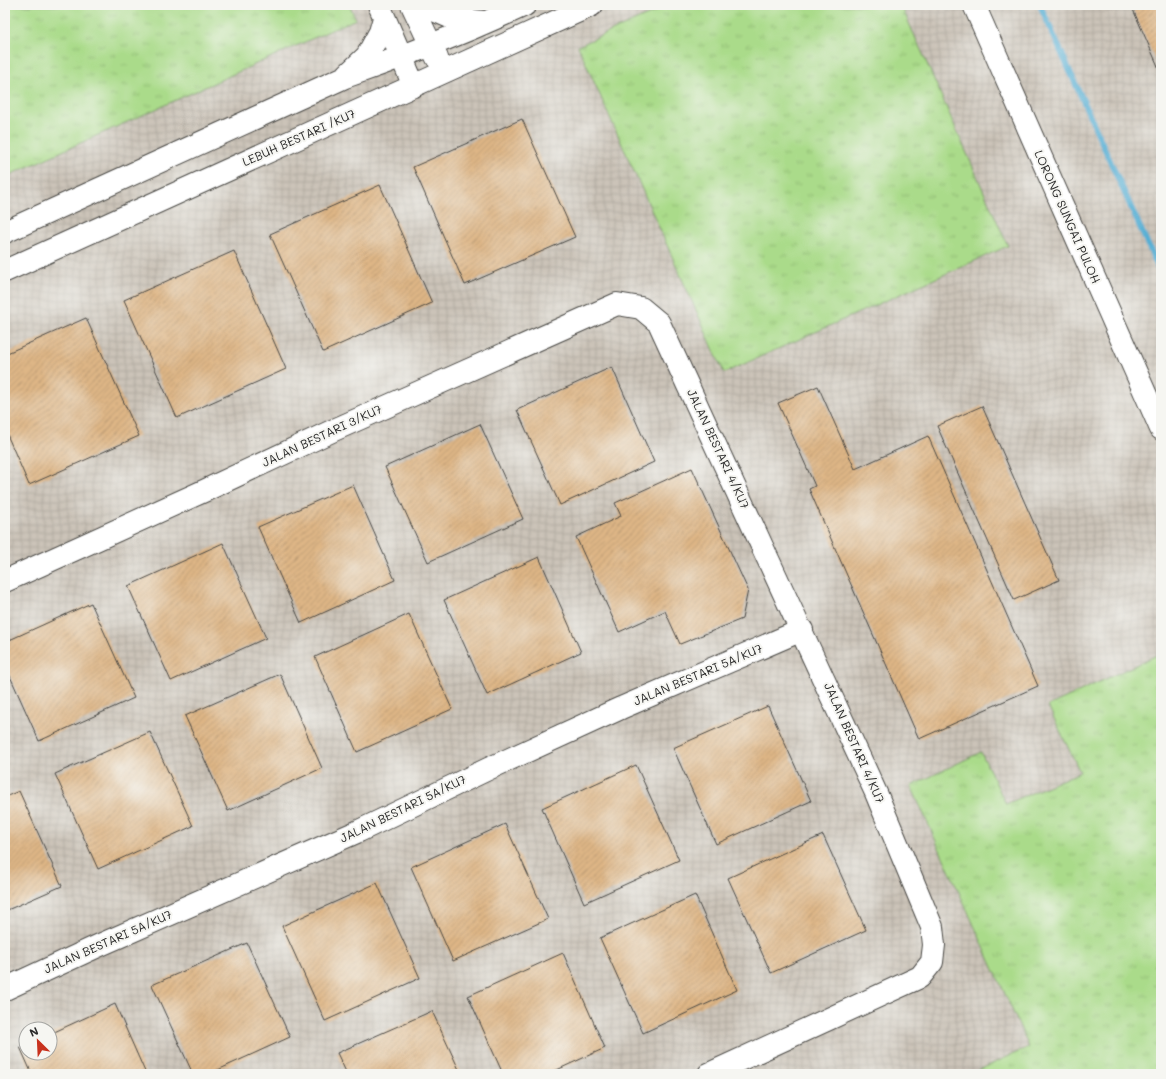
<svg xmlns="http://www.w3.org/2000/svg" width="1166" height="1079" viewBox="0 0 1166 1079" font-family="Mali,sans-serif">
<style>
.industrial{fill:url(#industrial-grid);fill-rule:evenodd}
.grass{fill:url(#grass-tufts);stroke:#6a835a}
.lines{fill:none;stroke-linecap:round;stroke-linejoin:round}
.stream{stroke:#57afd4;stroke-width:6}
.building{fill:url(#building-hatch)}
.minor-casing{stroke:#484743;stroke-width:24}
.minor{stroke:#fff;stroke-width:22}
.labels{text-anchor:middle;stroke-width:4;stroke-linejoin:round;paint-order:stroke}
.street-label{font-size:12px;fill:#2b2b2b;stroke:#f6f6f2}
</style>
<defs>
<pattern id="industrial-grid" width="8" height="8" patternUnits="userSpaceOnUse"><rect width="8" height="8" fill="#cbc3b8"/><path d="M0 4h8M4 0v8" fill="none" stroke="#aea89e"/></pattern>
<pattern id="grass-tufts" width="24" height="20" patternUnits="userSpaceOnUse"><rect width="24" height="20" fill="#aadb8a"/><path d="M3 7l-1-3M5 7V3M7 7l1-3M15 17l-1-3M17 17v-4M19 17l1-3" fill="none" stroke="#92bc77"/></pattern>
<pattern id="building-hatch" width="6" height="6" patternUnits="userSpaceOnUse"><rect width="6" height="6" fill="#deb686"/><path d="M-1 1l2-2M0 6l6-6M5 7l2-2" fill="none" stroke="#b4946e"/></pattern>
</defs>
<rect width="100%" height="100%" fill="#f6f6f2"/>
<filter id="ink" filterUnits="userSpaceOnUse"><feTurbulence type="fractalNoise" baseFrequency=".025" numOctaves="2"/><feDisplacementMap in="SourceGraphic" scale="8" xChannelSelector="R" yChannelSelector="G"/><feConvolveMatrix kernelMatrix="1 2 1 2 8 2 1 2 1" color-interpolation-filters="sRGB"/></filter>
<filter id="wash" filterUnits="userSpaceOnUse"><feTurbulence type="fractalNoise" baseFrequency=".012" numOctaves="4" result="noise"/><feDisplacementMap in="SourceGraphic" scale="16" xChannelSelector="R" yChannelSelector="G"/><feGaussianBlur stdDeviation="0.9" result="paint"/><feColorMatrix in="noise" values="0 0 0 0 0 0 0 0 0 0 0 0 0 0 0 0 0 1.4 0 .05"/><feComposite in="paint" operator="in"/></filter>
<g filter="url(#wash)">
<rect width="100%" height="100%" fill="#ede6cc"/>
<!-- industrial -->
<path class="industrial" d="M 5,5 L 1161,5 L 1161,1074 L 5,1074 ZM 26,1029 L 50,1029 L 50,1053 L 26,1053 Z"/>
<!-- grass -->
<path class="grass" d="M 5,5 L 349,5 L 356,19 L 5,177 Z
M 670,5 L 901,5 L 1008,246 L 724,373 L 578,46 Z
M 1161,653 L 1161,1074 L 970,1074 L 1029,1047 L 911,786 L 981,752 L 1006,804 L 1080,772 L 1048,706 Z"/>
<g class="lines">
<!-- stream -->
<path class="stream" d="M 1040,5 L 1161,274"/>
</g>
<g id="blocks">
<!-- building -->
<path class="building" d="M 1131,5 L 1161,5 L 1161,73 Z
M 522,119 L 575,237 L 465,285 L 413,167 Z
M 380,185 L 432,303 L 323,352 L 270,234 Z
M 234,251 L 286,369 L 177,418 L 124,300 Z
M 86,318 L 139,436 L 29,485 L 5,430 L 5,354 Z
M 612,367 L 654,462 L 560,505 L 517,410 Z
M 818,386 L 855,469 L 928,436 L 1038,686 L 919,739 L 809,489 L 815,486 L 778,403 Z
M 982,406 L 1059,580 L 1014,600 L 937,426 Z
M 480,424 L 523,519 L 428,562 L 385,467 Z
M 692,468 L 748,590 L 742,619 L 680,644 L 665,611 L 619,632 L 576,537 L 621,516 L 615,503 Z
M 353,485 L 395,580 L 301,623 L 258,527 Z
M 223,543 L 266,638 L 171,681 L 128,586 Z
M 539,557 L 581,652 L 487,695 L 444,600 Z
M 91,603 L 134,698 L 39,741 L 5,665 L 5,642 Z
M 409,614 L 452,709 L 357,752 L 315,657 Z
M 280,674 L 322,768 L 228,811 L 185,716 Z
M 768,706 L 811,801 L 716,844 L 673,748 Z
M 150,732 L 193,826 L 98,869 L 55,774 Z
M 636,765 L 679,860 L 584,903 L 542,808 Z
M 19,791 L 62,886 L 5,911 L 5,797 Z
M 505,824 L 548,919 L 453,961 L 411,867 Z
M 823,835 L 866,930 L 771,973 L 728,878 Z
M 377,883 L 420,978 L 325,1021 L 282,926 Z
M 695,895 L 737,990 L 643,1033 L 600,938 Z
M 247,943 L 290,1037 L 209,1074 L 193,1074 L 152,985 Z
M 563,953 L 605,1048 L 548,1074 L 503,1074 L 468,996 Z
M 115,1004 L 146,1074 L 32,1074 L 20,1047 L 26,1044 L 26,1053 L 50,1053 L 50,1034 Z
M 432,1011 L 461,1074 L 347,1074 L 337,1053 Z"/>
</g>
</g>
<g filter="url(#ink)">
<use href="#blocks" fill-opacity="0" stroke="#484743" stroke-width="1"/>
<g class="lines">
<!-- minor casing -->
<g class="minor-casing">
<path id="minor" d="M 379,5 L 414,86
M 412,5 L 437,58
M 422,5 L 454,19 L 484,22
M 974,5 L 1161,429
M 348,74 L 367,56 L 380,32 L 384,18
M 5,232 L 345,77 C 406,56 466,32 525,5
M 5,271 L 592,5
M 5,581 L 206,490 L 334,430 L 617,304 L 641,308 L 659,323 L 876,793 L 932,927 L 934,945 L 932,962 L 920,977 L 709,1074
M 5,989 L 100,945 L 359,831 L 488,769 L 621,708 L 802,630"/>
</g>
<!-- minor -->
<use href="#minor" class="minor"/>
</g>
</g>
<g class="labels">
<!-- street labels -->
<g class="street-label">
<text transform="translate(299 138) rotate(-24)" y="4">LEBUH BESTARI /KU7</text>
<text transform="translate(1067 217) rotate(66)" y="4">LORONG SUNGAI PULOH</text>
<text transform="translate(322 436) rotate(-25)" y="4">JALAN BESTARI 3/KU7</text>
<text transform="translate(718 449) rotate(65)" y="4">JALAN BESTARI 4/KU7</text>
<text transform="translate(698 675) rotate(-23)" y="4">JALAN BESTARI 5A/KU7</text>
<text transform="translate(854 743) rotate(66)" y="4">JALAN BESTARI 4/KU7</text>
<text transform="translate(403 809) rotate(-26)" y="4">JALAN BESTARI 5A/KU7</text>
<text transform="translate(108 942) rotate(-24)" y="4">JALAN BESTARI 5A/KU7</text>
</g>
</g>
<!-- margin -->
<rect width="1166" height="1079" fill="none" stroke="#f6f6f2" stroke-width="20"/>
<!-- north arrow -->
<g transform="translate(38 1041) rotate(336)"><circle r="19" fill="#f6f6f2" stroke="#a5a5a2"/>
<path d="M0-3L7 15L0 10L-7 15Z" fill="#c8321e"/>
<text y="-6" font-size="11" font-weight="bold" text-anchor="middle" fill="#2b2b2b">N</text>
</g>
</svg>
